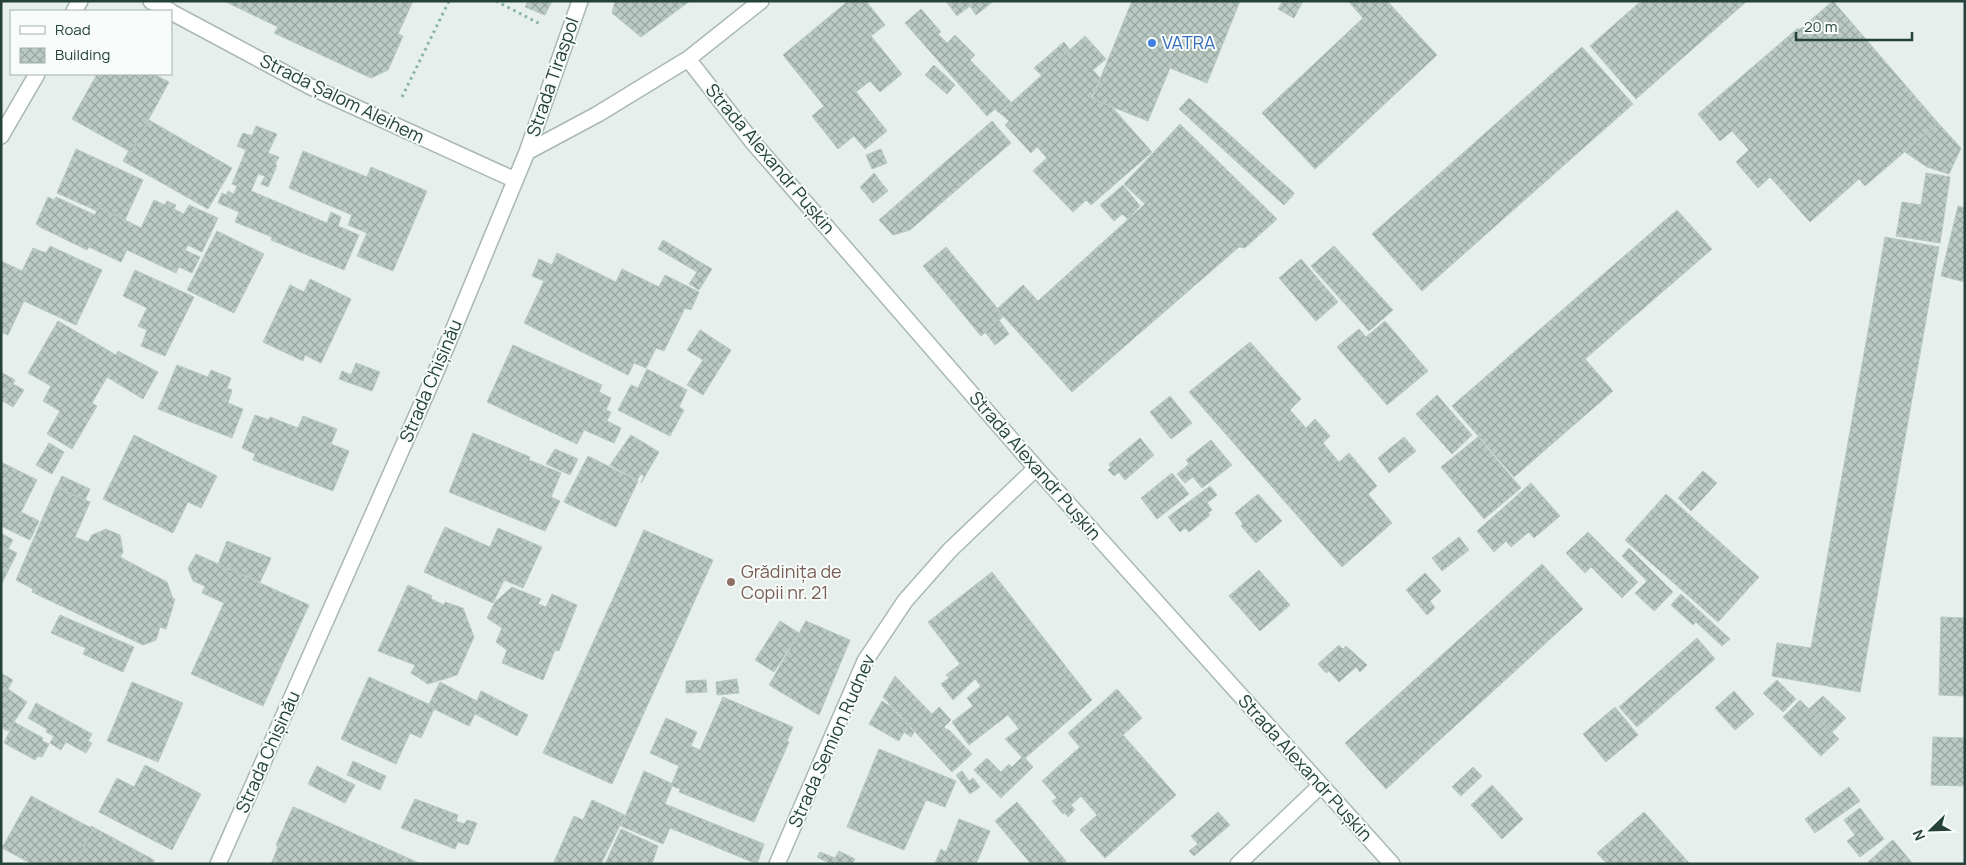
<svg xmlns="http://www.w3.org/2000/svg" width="1966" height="865" viewBox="0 0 1966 865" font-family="Manrope,sans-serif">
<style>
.building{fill:url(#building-cross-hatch);stroke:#b8c9c2}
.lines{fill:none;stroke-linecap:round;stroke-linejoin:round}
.minor-casing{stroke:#a8b8b2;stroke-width:18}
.path{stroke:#86b3a5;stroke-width:3;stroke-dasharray:2.5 4;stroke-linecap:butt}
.minor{stroke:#fff;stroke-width:15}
.shop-dot{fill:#3f7fe0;stroke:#f7fbf9;stroke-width:2}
.education-dot{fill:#8d6e63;stroke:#f7fbf9;stroke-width:2}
.labels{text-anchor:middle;stroke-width:4;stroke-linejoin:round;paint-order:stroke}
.shop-label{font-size:18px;fill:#366cbe;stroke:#f7fbf9;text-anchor:start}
.street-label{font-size:18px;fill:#24423a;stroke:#f7fbf9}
.education-label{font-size:18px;fill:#785e54;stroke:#f7fbf9;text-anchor:start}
</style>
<defs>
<pattern id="building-cross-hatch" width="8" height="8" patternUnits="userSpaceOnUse" patternTransform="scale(1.25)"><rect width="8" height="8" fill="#bbcac4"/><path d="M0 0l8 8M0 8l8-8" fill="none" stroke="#98a6a0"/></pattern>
</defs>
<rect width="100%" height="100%" fill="#e6efeb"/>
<!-- building -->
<path class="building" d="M 224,1 L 413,1 L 398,34 L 403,36 L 388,70 L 371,78 L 274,33 L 278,27 Z
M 528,1 L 552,1 L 545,15 L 525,7 Z
M 615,1 L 690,1 L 641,37 L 612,13 Z
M 848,1 L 866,1 L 885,25 L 871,36 L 902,74 L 880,92 L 870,81 L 856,92 L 887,131 L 865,149 L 854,136 L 838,149 L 812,116 L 824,106 L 783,55 Z
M 946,1 L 994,1 L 976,15 L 970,6 L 957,16 Z
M 1132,1 L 1240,1 L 1207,83 L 1170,68 L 1148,121 L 1092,99 Z
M 1283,1 L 1303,1 L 1294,18 L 1278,9 Z
M 1348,1 L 1387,1 L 1437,55 L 1315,169 L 1262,113 L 1363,18 Z
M 1641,1 L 1747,1 L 1636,99 L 1590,46 Z
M 1833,1 L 1938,123 L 1865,186 L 1859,179 L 1810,222 L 1770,177 L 1758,188 L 1736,162 L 1749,150 L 1732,131 L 1720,141 L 1698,114 L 1798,28 L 1799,30 Z
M 921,9 L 941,32 L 938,34 L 947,43 L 955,35 L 975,55 L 970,60 L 1011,102 L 999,113 L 995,109 L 987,116 L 905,23 Z
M 1085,36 L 1106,59 L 1093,70 L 1100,78 L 1091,98 L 1111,106 L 1152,152 L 1091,205 L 1086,200 L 1073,212 L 1033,171 L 1047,158 L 1037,147 L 1031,153 L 1005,125 L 1009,121 L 1000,113 Z
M 1064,42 L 1070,50 L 1041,75 L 1034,68 Z
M 1582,47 L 1633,104 L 1422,291 L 1372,234 Z
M 934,65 L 955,85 L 947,94 L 925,75 Z
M 97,74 L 153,74 L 169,82 L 131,152 L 72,119 Z
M 1189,98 L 1293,192 L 1294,194 L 1284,205 L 1179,109 Z
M 149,120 L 232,168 L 208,209 L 123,161 L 129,150 L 131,152 Z
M 992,121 L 1011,143 L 910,230 L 893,235 L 879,220 Z
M 1938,123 L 1961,148 L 1949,174 L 1927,167 L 1905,152 Z
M 1180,124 L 1277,219 L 1245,248 L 1239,247 L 1072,392 L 997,309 L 1023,285 L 1038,301 L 1145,204 L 1124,184 Z
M 256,126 L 277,134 L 268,153 L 279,157 L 275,165 L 277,165 L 268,187 L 261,184 L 265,176 L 258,174 L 251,191 L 327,223 L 331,212 L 341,217 L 338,226 L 359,235 L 344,270 L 271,240 L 272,237 L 235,222 L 239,212 L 218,203 L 222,193 L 226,195 L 228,191 L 234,194 L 237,186 L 232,184 L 246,150 L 237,146 L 243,133 L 252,136 Z
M 76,149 L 143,180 L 125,220 L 99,207 L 97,211 L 57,193 Z
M 881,149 L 887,163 L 872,169 L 866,155 Z
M 303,151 L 367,177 L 371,167 L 427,191 L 393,271 L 357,256 L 367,233 L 348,225 L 352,215 L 289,188 Z
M 874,173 L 888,191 L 873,203 L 860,187 Z
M 1926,173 L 1950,177 L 1940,243 L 1896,236 L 1902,202 L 1921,205 Z
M 1123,185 L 1140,206 L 1128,219 L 1122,214 L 1114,221 L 1100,205 Z
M 48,197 L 54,200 L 56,197 L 95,215 L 99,207 L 141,228 L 154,200 L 165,205 L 167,201 L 176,205 L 174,209 L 184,214 L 189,205 L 218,218 L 202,252 L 188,245 L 185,250 L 200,257 L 192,273 L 179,267 L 176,273 L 127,250 L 121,262 L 89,247 L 87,250 L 42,228 L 36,224 Z
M 1958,206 L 1965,208 L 1965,282 L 1941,276 Z
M 1677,210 L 1712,249 L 1585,359 L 1613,391 L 1514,477 L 1452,406 Z
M 217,231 L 264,254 L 234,313 L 187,290 Z
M 1885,237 L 1939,247 L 1860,692 L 1772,676 L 1777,643 L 1811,648 Z
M 663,240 L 712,269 L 699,290 L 689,284 L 697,272 L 658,249 Z
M 50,246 L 102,270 L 76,325 L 24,301 L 8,335 L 1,332 L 1,261 L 22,271 L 33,248 L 46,253 Z
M 1334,246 L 1393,310 L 1369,331 L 1311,266 Z
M 946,247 L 1004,316 L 981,336 L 923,266 Z
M 557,253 L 616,282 L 622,269 L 659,287 L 665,275 L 699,292 L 691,310 L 685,308 L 664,351 L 656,348 L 646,368 L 634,363 L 628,375 L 524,323 L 544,281 L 532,276 L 539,259 L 552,265 Z
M 1301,259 L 1338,302 L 1316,321 L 1279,278 Z
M 135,270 L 194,297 L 165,356 L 141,346 L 147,330 L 138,326 L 147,308 L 123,296 Z
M 310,279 L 351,299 L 321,363 L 305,355 L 303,361 L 263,342 L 290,285 L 304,292 Z
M 999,320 L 1009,334 L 995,345 L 985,332 Z
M 58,321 L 116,355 L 118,351 L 158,372 L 143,399 L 107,377 L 92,403 L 97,406 L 72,449 L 47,434 L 60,411 L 43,401 L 51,386 L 28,373 Z
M 1385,321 L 1428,371 L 1387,405 L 1337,347 L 1359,329 L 1366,337 Z
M 700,330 L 731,350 L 703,395 L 687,385 L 703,360 L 687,350 Z
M 1250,342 L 1301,399 L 1290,410 L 1306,428 L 1315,419 L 1330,436 L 1323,443 L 1339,462 L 1349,453 L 1377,486 L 1368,494 L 1392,523 L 1342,567 L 1189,392 Z
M 513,345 L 602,385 L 599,392 L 611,398 L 606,410 L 611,412 L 607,421 L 621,428 L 614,443 L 584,430 L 577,444 L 487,402 Z
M 356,363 L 380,372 L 372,391 L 339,379 L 342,371 L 351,375 Z
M 177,365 L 208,377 L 211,370 L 231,378 L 227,388 L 232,390 L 228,403 L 243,409 L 232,438 L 158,409 Z
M 647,369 L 687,390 L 679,407 L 684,410 L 670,436 L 618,410 L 631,385 L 638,388 Z
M 1,372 L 15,380 L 13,384 L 24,390 L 13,407 L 3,401 L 1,405 Z
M 1437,395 L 1472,435 L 1452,454 L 1416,414 Z
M 1170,396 L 1192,423 L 1171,439 L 1150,412 Z
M 255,415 L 269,420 L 270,417 L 298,428 L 303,416 L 337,429 L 331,444 L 349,451 L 333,491 L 253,460 L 255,454 L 242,448 Z
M 473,433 L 530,457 L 529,460 L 561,473 L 551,497 L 560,501 L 545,531 L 449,492 Z
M 134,435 L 217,476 L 201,508 L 188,502 L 173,533 L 103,499 Z
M 631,435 L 659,452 L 641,483 L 644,476 L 641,474 L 637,480 L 610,465 Z
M 1404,437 L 1416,451 L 1389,473 L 1378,458 Z
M 1478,437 L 1521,488 L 1484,519 L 1441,467 Z
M 1140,438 L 1154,455 L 1125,480 L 1119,472 L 1114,476 L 1108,470 L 1111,467 L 1109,464 Z
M 1211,440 L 1232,465 L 1202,488 L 1193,477 L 1185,483 L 1177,474 L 1189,464 L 1186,460 Z
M 49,443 L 64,452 L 52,474 L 36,465 Z
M 555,449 L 578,459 L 570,475 L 546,464 Z
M 588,456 L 638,481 L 616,527 L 564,502 Z
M 1,462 L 37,480 L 21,512 L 39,521 L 30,540 L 1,526 Z
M 1703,471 L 1717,483 L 1691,511 L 1678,498 Z
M 1172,473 L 1189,494 L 1157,519 L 1141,498 Z
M 62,476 L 90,489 L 85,500 L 56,488 Z
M 1531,483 L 1560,516 L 1534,538 L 1529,532 L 1511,547 L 1506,541 L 1494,552 L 1477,531 Z
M 1210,486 L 1217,495 L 1207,503 L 1212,510 L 1208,513 L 1210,515 L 1189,532 L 1185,528 L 1180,532 L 1168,517 Z
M 56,487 L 90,502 L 75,537 L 88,542 L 92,535 L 106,529 L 120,535 L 123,552 L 120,557 L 167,582 L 173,599 L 175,599 L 166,629 L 160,627 L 156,640 L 143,645 L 32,592 L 33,589 L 16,580 Z
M 1258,494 L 1282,521 L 1256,543 L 1241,526 L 1243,524 L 1235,513 Z
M 1666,494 L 1759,577 L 1718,622 L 1625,540 Z
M 445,527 L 490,547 L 498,528 L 542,547 L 523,588 L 504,580 L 493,603 L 424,572 Z
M 644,530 L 713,560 L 612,784 L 543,753 Z
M 1588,532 L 1638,582 L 1622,598 L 1591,567 L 1585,573 L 1566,553 Z
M 1,533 L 13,540 L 8,549 L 1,545 Z
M 1459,537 L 1469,550 L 1442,571 L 1432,558 Z
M 227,541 L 271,558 L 260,582 L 218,564 Z
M 1,545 L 17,553 L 1,585 Z
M 1629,548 L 1673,592 L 1654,611 L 1635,593 L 1647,581 L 1622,556 Z
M 196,554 L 309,605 L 263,706 L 191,674 L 224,603 L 202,593 L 205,586 L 193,581 L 188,568 Z
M 1542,564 L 1583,609 L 1386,789 L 1345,743 Z
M 1259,570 L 1290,605 L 1260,631 L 1229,596 Z
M 992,572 L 1092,700 L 1024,759 L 1005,739 L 1019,729 L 1008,715 L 969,745 L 952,722 L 973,706 L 967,698 L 981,686 L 975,679 L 953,700 L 941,684 L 949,678 L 946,675 L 960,664 L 928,622 Z
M 1425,573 L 1441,591 L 1430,601 L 1435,608 L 1427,615 L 1406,590 Z
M 408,585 L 432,596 L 431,599 L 444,605 L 445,602 L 463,608 L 474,637 L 457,675 L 428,684 L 411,673 L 415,665 L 378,651 Z
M 512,587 L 541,599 L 538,604 L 546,607 L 552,594 L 577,605 L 559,651 L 555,650 L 543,680 L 502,663 L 507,650 L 496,642 L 502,628 L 487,618 L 495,602 Z
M 1681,594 L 1730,639 L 1722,646 L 1696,622 L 1693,625 L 1671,605 Z
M 60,615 L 134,647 L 123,672 L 83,654 L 86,648 L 51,633 Z
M 1941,617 L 1965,618 L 1965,696 L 1939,695 Z
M 780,621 L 799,633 L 774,672 L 755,660 Z
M 806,621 L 850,640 L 819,715 L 769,685 Z
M 1697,638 L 1715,659 L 1637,727 L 1619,707 Z
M 1339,645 L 1343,649 L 1346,646 L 1367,665 L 1360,672 L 1356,667 L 1339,682 L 1329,671 L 1326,673 L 1318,664 Z
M 1,673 L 13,680 L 8,689 L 27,702 L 8,731 L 1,727 Z
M 895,676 L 932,714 L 939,707 L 951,720 L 944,727 L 947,730 L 948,729 L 972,754 L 952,772 L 883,697 Z
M 369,677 L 435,707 L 421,738 L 410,733 L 396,764 L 341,739 Z
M 737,679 L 739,693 L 717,695 L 716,682 Z
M 706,680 L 707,692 L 686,693 L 686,681 Z
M 1777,680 L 1796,699 L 1783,712 L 1763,693 Z
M 132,682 L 183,703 L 158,762 L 107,741 Z
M 440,682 L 477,701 L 481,691 L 528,715 L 517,736 L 475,714 L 469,726 L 434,709 L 435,707 L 429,704 Z
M 1117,689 L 1142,718 L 1123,735 L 1176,795 L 1105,858 L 1080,830 L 1097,815 L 1081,796 L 1071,805 L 1075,810 L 1068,817 L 1065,813 L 1063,814 L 1052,801 L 1057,798 L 1042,781 L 1080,747 L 1068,733 Z
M 1734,691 L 1754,714 L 1735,730 L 1715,708 Z
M 1823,696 L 1846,718 L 1832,732 L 1809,709 Z
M 723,697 L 793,727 L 787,741 L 789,742 L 754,822 L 679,792 L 680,789 L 672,786 L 672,783 L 679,766 L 650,753 L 666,718 L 697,732 L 691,746 L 700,750 Z
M 1800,700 L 1839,739 L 1821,756 L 1783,717 Z
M 882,701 L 891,707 L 914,732 L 911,737 L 904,732 L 899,741 L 869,724 Z
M 36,703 L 92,734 L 88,741 L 92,743 L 86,753 L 66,742 L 61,750 L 50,743 L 54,736 L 46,732 L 47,729 L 28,718 Z
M 1615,707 L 1638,735 L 1606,762 L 1583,734 Z
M 14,722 L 43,738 L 42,741 L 49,744 L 42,757 L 38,756 L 35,760 L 4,743 Z
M 1933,737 L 1965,738 L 1965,786 L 1931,785 Z
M 879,749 L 956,781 L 945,807 L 926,800 L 904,850 L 847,827 Z
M 1022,757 L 1025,758 L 1033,767 L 1001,798 L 974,770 L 987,758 L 1001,772 L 1009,764 L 1012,767 Z
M 353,761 L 386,776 L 380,790 L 347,775 Z
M 145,765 L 201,794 L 172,850 L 99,812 L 117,778 L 134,787 Z
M 317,766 L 355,785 L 345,803 L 308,784 Z
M 1473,767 L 1482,776 L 1461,796 L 1452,787 Z
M 644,771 L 673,784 L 665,804 L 764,844 L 757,864 L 670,828 L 663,844 L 621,826 Z
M 962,771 L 969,781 L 973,778 L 980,787 L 970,794 L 956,775 Z
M 1492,785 L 1523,819 L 1502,839 L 1471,805 Z
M 1849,787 L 1860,801 L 1815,833 L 1805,819 Z
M 31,796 L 93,829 L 75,864 L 32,864 L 2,848 Z
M 415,799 L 458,815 L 456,821 L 464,824 L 467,820 L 477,823 L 468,845 L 458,842 L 455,849 L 401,828 Z
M 592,800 L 625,815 L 601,864 L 553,864 L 574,816 L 583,820 Z
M 1017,802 L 1066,861 L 1063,864 L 1031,864 L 995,821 Z
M 293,807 L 308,813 L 421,864 L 271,864 L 278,847 L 276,845 Z
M 1860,808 L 1884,839 L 1860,857 L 1847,841 L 1855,835 L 1844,820 Z
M 1218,812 L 1230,825 L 1194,856 L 1189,851 L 1198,844 L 1191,836 Z
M 1644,812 L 1690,864 L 1607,864 L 1597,853 Z
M 959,819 L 990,831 L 976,864 L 929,864 L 935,863 L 941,849 L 946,852 Z
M 91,826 L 154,860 L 153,864 L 75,864 L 93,829 L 90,828 Z
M 621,829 L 658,846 L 652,864 L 641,862 L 641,864 L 605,864 Z
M 1893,840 L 1913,864 L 1866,864 L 1890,842 Z
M 839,851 L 855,859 L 853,862 L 856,864 L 831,864 L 817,857 L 820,852 L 835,858 Z"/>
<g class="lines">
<!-- minor casing -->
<g class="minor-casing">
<path id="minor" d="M 151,1 L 170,11
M 74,11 L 80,1
M 171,12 L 311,87 L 515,180
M 688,59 L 751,140 L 1036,468 L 1392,864
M 1,136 L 37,74
M 527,152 L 598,114 L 688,59 L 761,1
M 218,864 L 435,374 L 527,152 L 580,1
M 777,864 L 865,661 L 905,601 L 950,550 L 1036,468
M 1238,864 L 1320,786"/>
</g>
<!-- path -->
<path class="path" d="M 496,1 L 542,25
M 402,97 L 449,1"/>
<!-- minor -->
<use href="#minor" class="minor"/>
</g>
<!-- markers -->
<circle class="shop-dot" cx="1152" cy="43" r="5"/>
<circle class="education-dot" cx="731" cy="582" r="5"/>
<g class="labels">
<!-- shop labels -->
<g class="shop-label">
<text x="1162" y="49">VATRA</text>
</g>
<!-- street labels -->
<g class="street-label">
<text transform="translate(553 77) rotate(-71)" y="6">Strada Tiraspol</text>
<text transform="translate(342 99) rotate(26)" y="6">Strada Șalom Aleihem</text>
<text transform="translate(770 159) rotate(50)" y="6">Strada Alexandr Pușkin</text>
<text transform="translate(431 381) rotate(-67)" y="6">Strada Chișinău</text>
<text transform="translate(1035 466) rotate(49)" y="6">Strada Alexandr Pușkin</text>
<text transform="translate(832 741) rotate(-66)" y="6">Strada Semion Rudnev</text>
<text transform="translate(268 752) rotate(-66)" y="6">Strada Chișinău</text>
<text transform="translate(1305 768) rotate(48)" y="6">Strada Alexandr Pușkin</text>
</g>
<!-- education labels -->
<g class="education-label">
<text x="741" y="578">Grădinița de<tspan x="741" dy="21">Copii nr. 21</tspan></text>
</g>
</g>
<!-- border -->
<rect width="1966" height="865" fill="none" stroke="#24423a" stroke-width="5"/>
<!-- legend -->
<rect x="10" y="10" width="162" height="65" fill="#f7fbf9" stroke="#a3b1ad"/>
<rect x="20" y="26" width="25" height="8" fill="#ffffff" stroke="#a3b1ad"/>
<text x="55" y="35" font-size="15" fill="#24423a">Road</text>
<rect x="20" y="48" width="25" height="15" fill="url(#building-cross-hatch)" stroke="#a3b1ad"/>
<text x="55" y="60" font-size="15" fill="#24423a">Building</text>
<!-- north arrow -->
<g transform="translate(1931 830) rotate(247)" stroke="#f7fbf9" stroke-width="4" paint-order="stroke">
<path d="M0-4L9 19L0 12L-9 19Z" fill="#24423a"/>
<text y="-8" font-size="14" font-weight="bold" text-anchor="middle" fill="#24423a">N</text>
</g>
<!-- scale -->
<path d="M1796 32v8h116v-8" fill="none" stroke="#24423a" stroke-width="2.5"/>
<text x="1804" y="32" font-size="15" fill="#24423a" stroke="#f7fbf9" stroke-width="4" paint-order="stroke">20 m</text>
</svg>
